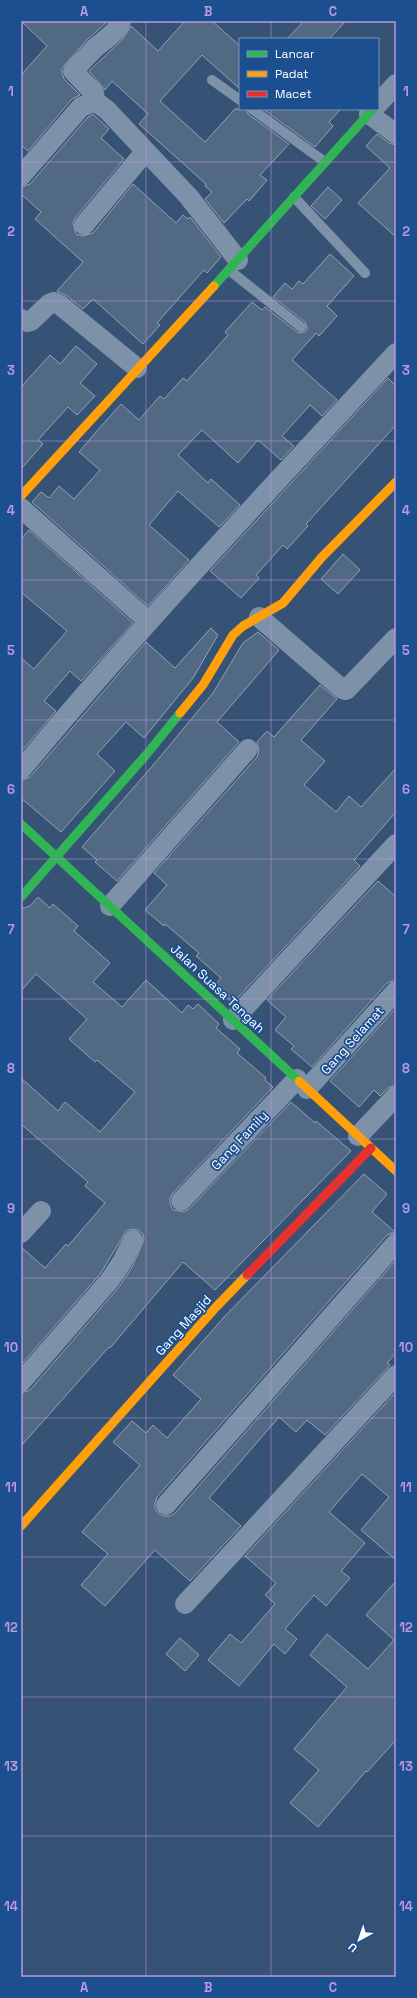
<svg xmlns="http://www.w3.org/2000/svg" width="417" height="1998" viewBox="0 0 417 1998" font-family="'Space Grotesk',sans-serif">
<style>
.building{fill:#526984;stroke:#92a2b6}
.lines{fill:none;stroke-linecap:round;stroke-linejoin:round}
.lane{stroke:#7d92a8;stroke-width:10}
.street{stroke:#7d92a8;stroke-width:20}
.fast{stroke:#30b455;stroke-width:9}
.slow{stroke:#ff9f0a;stroke-width:9}
.jam{stroke:#e5322d;stroke-width:9}
.grid{fill:none;stroke:#bd96df;stroke-width:1;stroke-opacity:0.55}
.labels{text-anchor:middle;stroke-width:3.5;stroke-linejoin:round;paint-order:stroke}
.street-label{font-size:13px;fill:#fff;stroke:#1b4f8f}
.neatline{fill:none;stroke:#bd96df;stroke-width:1.5}
.grid-label{font-size:13px;text-anchor:middle;font-weight:bold;fill:#bd96df}
</style>
<rect width="100%" height="100%" fill="#365274"/>
<!-- building -->
<path class="building" d="M 21,21 L 108,21 L 87,40 L 62,68 L 62,73 L 64,79 L 80,95 L 72,99 L 28,151 L 21,145 L 21,75 L 47,46 Z
M 185,21 L 212,21 L 240,46 L 240,89 L 202,55 L 160,101 L 205,142 L 235,109 L 246,109 L 248,114 L 289,144 L 260,175 L 267,180 L 249,201 L 247,199 L 224,223 L 205,199 L 212,192 L 205,186 L 206,184 L 139,124 L 148,114 L 112,81 L 105,90 L 89,71 L 122,40 L 131,26 L 158,51 Z
M 304,21 L 346,21 L 329,39 L 287,39 Z
M 263,109 L 341,109 L 329,122 L 333,126 L 315,147 Z
M 93,114 L 109,129 L 101,138 L 124,159 L 75,218 L 73,223 L 76,234 L 82,236 L 93,233 L 133,184 L 176,223 L 183,215 L 188,219 L 190,217 L 221,257 L 207,273 L 204,270 L 179,298 L 157,323 L 160,325 L 143,344 L 93,299 L 83,309 L 67,296 L 57,291 L 83,262 L 35,219 L 41,212 L 21,194 L 21,187 L 30,184 L 88,117 Z
M 377,134 L 389,143 L 396,145 L 396,237 L 358,203 L 390,168 L 366,146 Z
M 328,187 L 342,200 L 325,219 L 311,206 Z
M 330,254 L 354,276 L 327,306 L 337,316 L 319,336 L 316,333 L 292,360 L 337,400 L 322,416 L 310,405 L 282,436 L 294,446 L 281,460 L 258,440 L 238,463 L 202,430 L 178,455 L 208,483 L 211,479 L 240,505 L 219,527 L 178,491 L 149,525 L 189,560 L 148,606 L 32,502 L 41,492 L 49,498 L 59,486 L 74,499 L 100,470 L 79,452 L 96,432 L 121,404 L 139,420 L 160,396 L 164,399 L 183,378 L 187,381 L 228,335 L 225,332 L 252,302 L 262,310 L 265,307 L 297,332 L 300,333 L 306,331 L 307,328 L 305,322 L 273,297 L 285,283 L 292,289 L 299,281 L 303,284 Z
M 76,346 L 97,364 L 80,383 L 95,396 L 77,415 L 68,407 L 38,440 L 43,444 L 21,469 L 21,387 L 50,355 L 60,364 Z
M 388,378 L 396,386 L 396,425 L 306,524 L 308,526 L 287,549 L 283,545 L 256,575 L 259,578 L 241,598 L 210,571 Z
M 29,530 L 133,623 L 81,681 L 70,671 L 44,701 L 56,711 L 21,752 L 21,658 L 34,669 L 67,631 L 21,592 L 21,539 Z
M 343,554 L 360,570 L 338,594 L 321,579 Z
M 211,628 L 218,635 L 193,678 L 144,738 L 126,722 L 97,754 L 115,771 L 61,832 L 21,798 L 21,781 L 30,777 L 146,642 L 175,668 Z
M 258,632 L 279,650 L 217,722 L 239,742 L 117,881 L 95,862 L 97,860 L 82,847 L 155,763 L 213,693 L 243,643 Z
M 320,685 L 337,699 L 301,740 L 325,761 L 304,785 L 336,812 L 349,796 L 361,807 L 396,768 L 396,812 L 354,860 L 360,866 L 233,1003 L 214,986 L 221,978 L 196,956 L 199,953 L 165,924 L 164,926 L 145,910 L 167,885 L 154,873 L 257,757 L 259,751 L 257,742 L 267,731 L 274,737 Z
M 378,881 L 396,897 L 396,980 L 387,983 L 312,1067 L 291,1049 L 294,1046 L 275,1030 L 286,1017 L 267,1000 Z
M 38,897 L 50,908 L 53,904 L 78,926 L 74,931 L 110,963 L 93,982 L 122,1007 L 146,980 L 182,1013 L 188,1005 L 193,1009 L 198,1004 L 219,1024 L 216,1028 L 240,1049 L 237,1053 L 266,1078 L 265,1080 L 273,1087 L 173,1193 L 170,1198 L 170,1204 L 173,1210 L 184,1212 L 189,1209 L 291,1102 L 315,1123 L 316,1121 L 351,1151 L 215,1290 L 183,1262 L 110,1348 L 109,1347 L 21,1446 L 21,1393 L 30,1390 L 119,1287 L 132,1267 L 144,1240 L 143,1234 L 138,1230 L 132,1229 L 126,1231 L 101,1273 L 21,1365 L 21,1247 L 45,1268 L 66,1244 L 68,1246 L 105,1203 L 85,1186 L 88,1182 L 21,1124 L 21,1078 L 58,1111 L 65,1102 L 100,1132 L 135,1092 L 97,1060 L 95,1062 L 69,1039 L 87,1019 L 36,974 L 21,991 L 21,909 L 30,906 Z
M 396,1008 L 396,1085 L 388,1088 L 380,1096 L 374,1090 L 359,1107 L 330,1081 Z
M 364,1174 L 387,1194 L 372,1212 L 395,1232 L 387,1235 L 157,1497 L 155,1503 L 155,1509 L 159,1514 L 164,1516 L 170,1516 L 175,1513 L 396,1260 L 396,1353 L 387,1363 L 390,1365 L 325,1435 L 307,1420 L 296,1432 L 279,1417 L 209,1498 L 241,1526 L 190,1581 L 155,1550 L 105,1606 L 81,1585 L 108,1554 L 82,1532 L 140,1465 L 113,1442 L 132,1421 L 146,1433 L 153,1425 L 167,1438 L 201,1399 L 173,1375 L 225,1316 Z
M 396,1392 L 396,1560 L 361,1530 L 389,1497 L 362,1474 L 329,1512 L 365,1543 L 341,1571 L 350,1578 L 326,1606 L 314,1595 L 285,1629 L 297,1639 L 285,1654 L 274,1644 L 239,1686 L 208,1660 L 230,1634 L 241,1643 L 275,1604 L 265,1595 L 276,1583 L 245,1556 Z
M 396,1581 L 396,1740 L 367,1772 L 366,1771 L 318,1827 L 290,1803 L 319,1770 L 294,1749 L 347,1687 L 310,1655 L 327,1634 L 368,1669 L 394,1640 L 366,1615 Z
M 180,1638 L 199,1655 L 185,1671 L 166,1654 Z"/>
<g class="lines">
<!-- lane -->
<path class="lane" d="M 212,80 L 240,100
M 252,109 L 325,162
M 294,197 L 365,273
M 229,270 L 301,327"/>
<!-- street -->
<path class="street" d="M 121,21 C 117,33 104,40 95,48 C 87,56 80,64 73,71 L 94,93 L 95,101 L 107,110 L 189,197 L 238,260
M 378,104 L 396,84
M 369,114 L 396,134
M 21,176 L 81,107 L 95,101
M 84,225 L 145,152
M 21,319 L 27,322 L 31,321 L 49,304 L 54,302 L 60,305 L 137,368
M 21,508 L 148,621
M 259,617 L 342,689 L 346,690 L 396,638
M 21,770 C 140,626 269,490 396,353
M 110,906 L 248,749
M 233,1020 L 396,844
M 307,1089 L 396,991
M 358,1136 L 396,1096
M 181,1201 L 297,1079
M 21,1233 L 41,1211
M 21,1382 L 110,1280 L 122,1262 L 133,1240
M 166,1505 L 396,1243
M 185,1604 L 396,1375"/>
<!-- fast -->
<path class="fast" d="M 214,286 L 373,109
M 21,824 L 299,1081
M 21,897 L 146,755 L 180,713"/>
<!-- slow -->
<path class="slow" d="M 21,496 L 214,286
M 180,713 L 203,685 L 233,635 L 243,626 L 283,603 L 322,557 L 396,482
M 299,1081 L 396,1171
M 21,1526 L 216,1307 L 247,1275"/>
<!-- jam -->
<path class="jam" d="M 247,1275 L 371,1148"/>
</g>
<!-- grid -->
<path class="grid" d="M 146,21 L 146,1977M 271,21 L 271,39M 271,109 L 271,1977M 21,162 L 396,162M 21,301 L 396,301M 21,441 L 396,441M 21,580 L 396,580M 21,720 L 396,720M 21,859 L 396,859M 21,999 L 396,999M 21,1139 L 396,1139M 21,1278 L 396,1278M 21,1418 L 396,1418M 21,1557 L 396,1557M 21,1697 L 396,1697M 21,1836 L 396,1836"/>
<g class="labels">
<!-- street labels -->
<g class="street-label">
<text transform="translate(218 988) rotate(43)" y="5">Jalan Suasa Tengah</text>
<text transform="translate(352 1040) rotate(-48)" y="5">Gang Selamat</text>
<text transform="translate(239 1140) rotate(-47)" y="5">Gang Family</text>
<text transform="translate(183 1325) rotate(-48)" y="5">Gang Masjid</text>
</g>
</g>
<!-- border -->
<rect width="417" height="1998" fill="none" stroke="#1b4f8f" stroke-width="44"/>
<!-- legend -->
<rect x="239" y="38" width="140" height="72" fill="#1b4f8f" stroke="#7695bc"/>
<rect x="247" y="51" width="20" height="6" fill="#30b455" stroke="#7695bc"/>
<text x="275" y="58" font-size="12" fill="#ffffff">Lancar</text>
<rect x="247" y="71" width="20" height="6" fill="#ff9f0a" stroke="#7695bc"/>
<text x="275" y="78" font-size="12" fill="#ffffff">Padat</text>
<rect x="247" y="91" width="20" height="6" fill="#e5322d" stroke="#7695bc"/>
<text x="275" y="98" font-size="12" fill="#ffffff">Macet</text>
<!-- north arrow -->
<g transform="translate(359 1940) rotate(220)" stroke="#1b4f8f" stroke-width="3" paint-order="stroke">
<path d="M0-3L7 15L0 10L-7 15Z" fill="#ffffff"/>
<text y="-6" font-size="11" font-weight="bold" text-anchor="middle" fill="#ffffff">U</text>
</g>
<rect x="22" y="22" width="373" height="1954" class="neatline"/>
<g class="grid-label">
<text x="84" y="16">A</text>
<text x="208" y="16">B</text>
<text x="333" y="16">C</text>
<text x="11" y="96">1</text>
<text x="406" y="96">1</text>
<text x="11" y="236">2</text>
<text x="406" y="236">2</text>
<text x="11" y="375">3</text>
<text x="406" y="375">3</text>
<text x="11" y="515">4</text>
<text x="406" y="515">4</text>
<text x="11" y="655">5</text>
<text x="406" y="655">5</text>
<text x="11" y="794">6</text>
<text x="406" y="794">6</text>
<text x="11" y="934">7</text>
<text x="406" y="934">7</text>
<text x="11" y="1073">8</text>
<text x="406" y="1073">8</text>
<text x="11" y="1213">9</text>
<text x="406" y="1213">9</text>
<text x="11" y="1352">10</text>
<text x="406" y="1352">10</text>
<text x="11" y="1492">11</text>
<text x="406" y="1492">11</text>
<text x="11" y="1632">12</text>
<text x="406" y="1632">12</text>
<text x="11" y="1771">13</text>
<text x="406" y="1771">13</text>
<text x="11" y="1911">14</text>
<text x="406" y="1911">14</text>
<text x="84" y="1992">A</text>
<text x="208" y="1992">B</text>
<text x="333" y="1992">C</text>
</g>
</svg>
